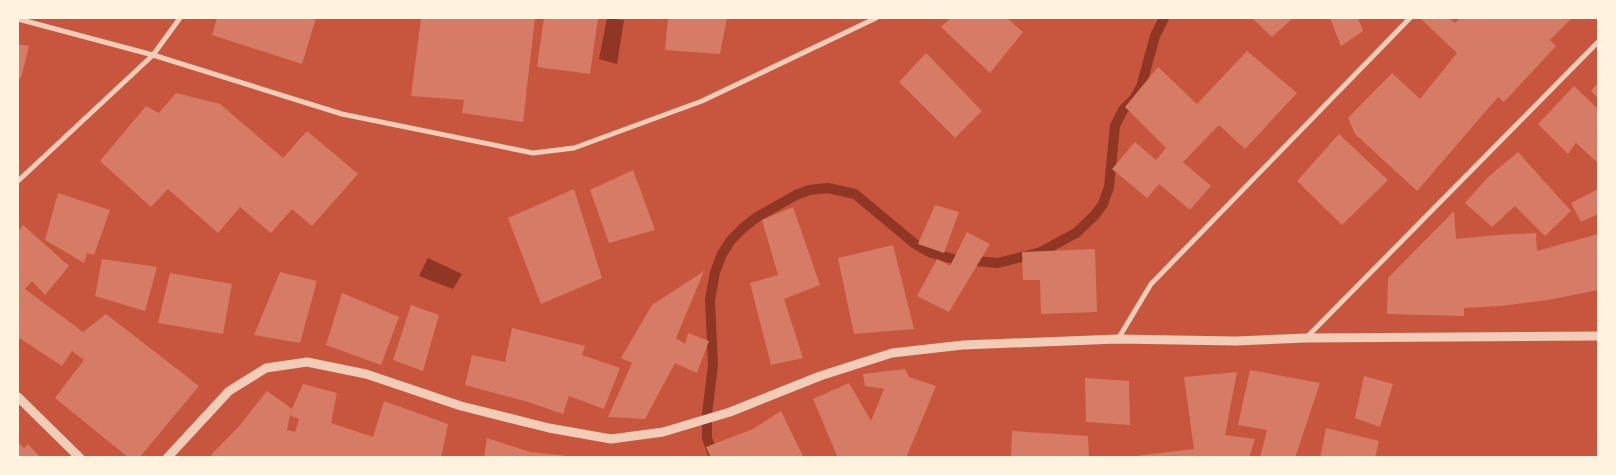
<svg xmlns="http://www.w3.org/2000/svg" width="1616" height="475" viewBox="0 0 1616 475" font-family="Rubik,sans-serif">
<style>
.water{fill:#8f3625}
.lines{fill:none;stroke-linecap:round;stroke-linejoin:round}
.stream{stroke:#8f3625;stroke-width:10}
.building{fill:#d67c66;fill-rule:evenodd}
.minor{stroke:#f1ccb7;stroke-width:5}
.tertiary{stroke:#f1ccb7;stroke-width:9}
</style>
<rect width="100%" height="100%" fill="#c8553d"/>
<!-- water -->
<path class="water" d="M 607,18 L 624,20 L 617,64 L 599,59 Z
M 428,258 L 462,274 L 453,289 L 419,276 Z"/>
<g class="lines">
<!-- stream -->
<path class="stream" d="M 714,457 L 707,438 L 707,414 L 713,365 L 710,300 L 715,272 L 722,254 L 731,240 L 743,228 L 757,217 L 796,195 L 809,190 L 828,188 L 855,194 L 915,244 L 931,253 L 954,259 L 998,263 L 1041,252 L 1076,233 L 1095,215 L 1103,204 L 1109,187 L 1115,126 L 1123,110 L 1134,99 L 1141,87 L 1155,36 L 1164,18"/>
</g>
<!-- building -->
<path class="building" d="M 217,18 L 316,18 L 302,64 L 212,35 Z
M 421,18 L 535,18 L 523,122 L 462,113 L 464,100 L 411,96 Z
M 544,18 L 598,18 L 590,74 L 537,67 Z
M 668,18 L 727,18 L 720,54 L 665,50 Z
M 951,18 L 1007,18 L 1023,32 L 990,73 L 941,27 Z
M 1252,18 L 1293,18 L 1272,37 Z
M 1330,18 L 1358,18 L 1363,31 L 1341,46 Z
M 1423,18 L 1449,18 L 1455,23 L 1460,18 L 1572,18 L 1550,40 L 1556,46 L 1504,102 L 1498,97 L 1417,191 L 1355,134 L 1348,118 L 1392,73 L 1420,99 L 1457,53 L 1421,19 Z
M 18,44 L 29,46 L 21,78 L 18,77 Z
M 1247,51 L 1297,93 L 1245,149 L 1219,125 L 1183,162 L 1211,186 L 1190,210 L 1159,184 L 1147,198 L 1112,169 L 1135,142 L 1156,160 L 1166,148 L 1125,107 L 1158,67 L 1197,104 Z
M 926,53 L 982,111 L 955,138 L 899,82 Z
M 1598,83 L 1598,98 L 1591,91 Z
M 1574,86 L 1598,109 L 1598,163 L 1576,143 L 1568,154 L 1538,124 Z
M 176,93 L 220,104 L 283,158 L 307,131 L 358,174 L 312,226 L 292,209 L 271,233 L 240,207 L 218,233 L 168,189 L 151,207 L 100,161 L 146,106 L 159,113 Z
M 1339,134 L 1388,180 L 1342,225 L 1297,181 Z
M 1518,152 L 1571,211 L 1545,236 L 1515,206 L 1492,227 L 1465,203 L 1488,177 Z
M 633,170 L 655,230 L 609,243 L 590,190 Z
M 574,189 L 602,278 L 541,304 L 508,218 Z
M 1598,189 L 1598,214 L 1581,222 L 1571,203 Z
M 58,193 L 110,210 L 94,255 L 87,253 L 84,263 L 45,240 Z
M 935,205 L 959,212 L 944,253 L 918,244 Z
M 793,207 L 820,285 L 784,299 L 803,358 L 771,365 L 750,283 L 778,275 L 762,220 Z
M 1454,211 L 1456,239 L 1497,235 L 1536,233 L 1537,251 L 1598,234 L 1598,290 L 1548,300 L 1501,306 L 1464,308 L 1464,316 L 1387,314 L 1388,278 Z
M 23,225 L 69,266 L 45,295 L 32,281 L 25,289 L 83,332 L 106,314 L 199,386 L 139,458 L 129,458 L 55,398 L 84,360 L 72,351 L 62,366 L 18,337 L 18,232 Z
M 967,232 L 990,244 L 949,312 L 917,296 L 937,259 L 950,266 Z
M 893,245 L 914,329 L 854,334 L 838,258 Z
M 1095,249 L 1097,312 L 1041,314 L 1040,280 L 1023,280 L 1022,252 Z
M 102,259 L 157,267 L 145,311 L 95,296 Z
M 704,271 L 676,338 L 685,344 L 688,333 L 709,341 L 697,373 L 675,363 L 645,419 L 608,417 L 632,363 L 621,358 L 652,305 Z
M 280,272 L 317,281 L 300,343 L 254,335 Z
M 170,273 L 232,284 L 223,334 L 158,323 Z
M 342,293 L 399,317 L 381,365 L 326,345 Z
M 411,305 L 439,315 L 423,371 L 393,360 Z
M 512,328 L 585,346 L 582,355 L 620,368 L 604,409 L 569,396 L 563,414 L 528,402 L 465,385 L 472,355 L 505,362 Z
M 905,369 L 909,377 L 936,386 L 906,458 L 838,458 L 813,399 L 849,383 L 871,421 L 884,389 L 865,386 L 863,374 Z
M 1250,370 L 1320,383 L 1295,458 L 1260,458 L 1267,430 L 1238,425 Z
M 1237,372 L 1225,435 L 1255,439 L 1249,458 L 1137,458 L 1136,456 L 1194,449 L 1184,377 Z
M 1364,376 L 1393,384 L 1380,427 L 1355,418 Z
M 1085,378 L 1129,381 L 1130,425 L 1086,422 Z
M 303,384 L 337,393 L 331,423 L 373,437 L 384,401 L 448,424 L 441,458 L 214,458 L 211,455 L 240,425 L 267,391 L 292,409 ZM 290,415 L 299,419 L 295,432 L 287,430 Z
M 781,411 L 804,458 L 711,458 L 706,447 L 753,429 Z
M 1326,428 L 1379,441 L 1375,458 L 1320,458 Z
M 1012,431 L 1088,436 L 1089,458 L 1011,458 Z
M 487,438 L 530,452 L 568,456 L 568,458 L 484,458 Z
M 18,442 L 24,448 L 28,444 L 41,458 L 18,458 Z"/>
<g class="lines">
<!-- minor -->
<path class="minor" d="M 18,19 L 153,55 L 342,114 L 533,153 L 574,148 L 702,101 L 876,18
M 18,181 L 153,55 L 180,18
M 1306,338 L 1598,42
M 1118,339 L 1151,284 L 1410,18"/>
<!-- tertiary -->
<path class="tertiary" d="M 18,397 L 80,458
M 167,458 L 229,391 L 266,368 L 307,362 L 366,374 L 461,406 L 549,428 L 611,439 L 663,432 L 730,412 L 820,376 L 892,353 L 963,345 L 1118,339 L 1235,341 L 1306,338 L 1598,336"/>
</g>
<!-- border -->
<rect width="1616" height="475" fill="none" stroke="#fff3e0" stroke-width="38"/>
</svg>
